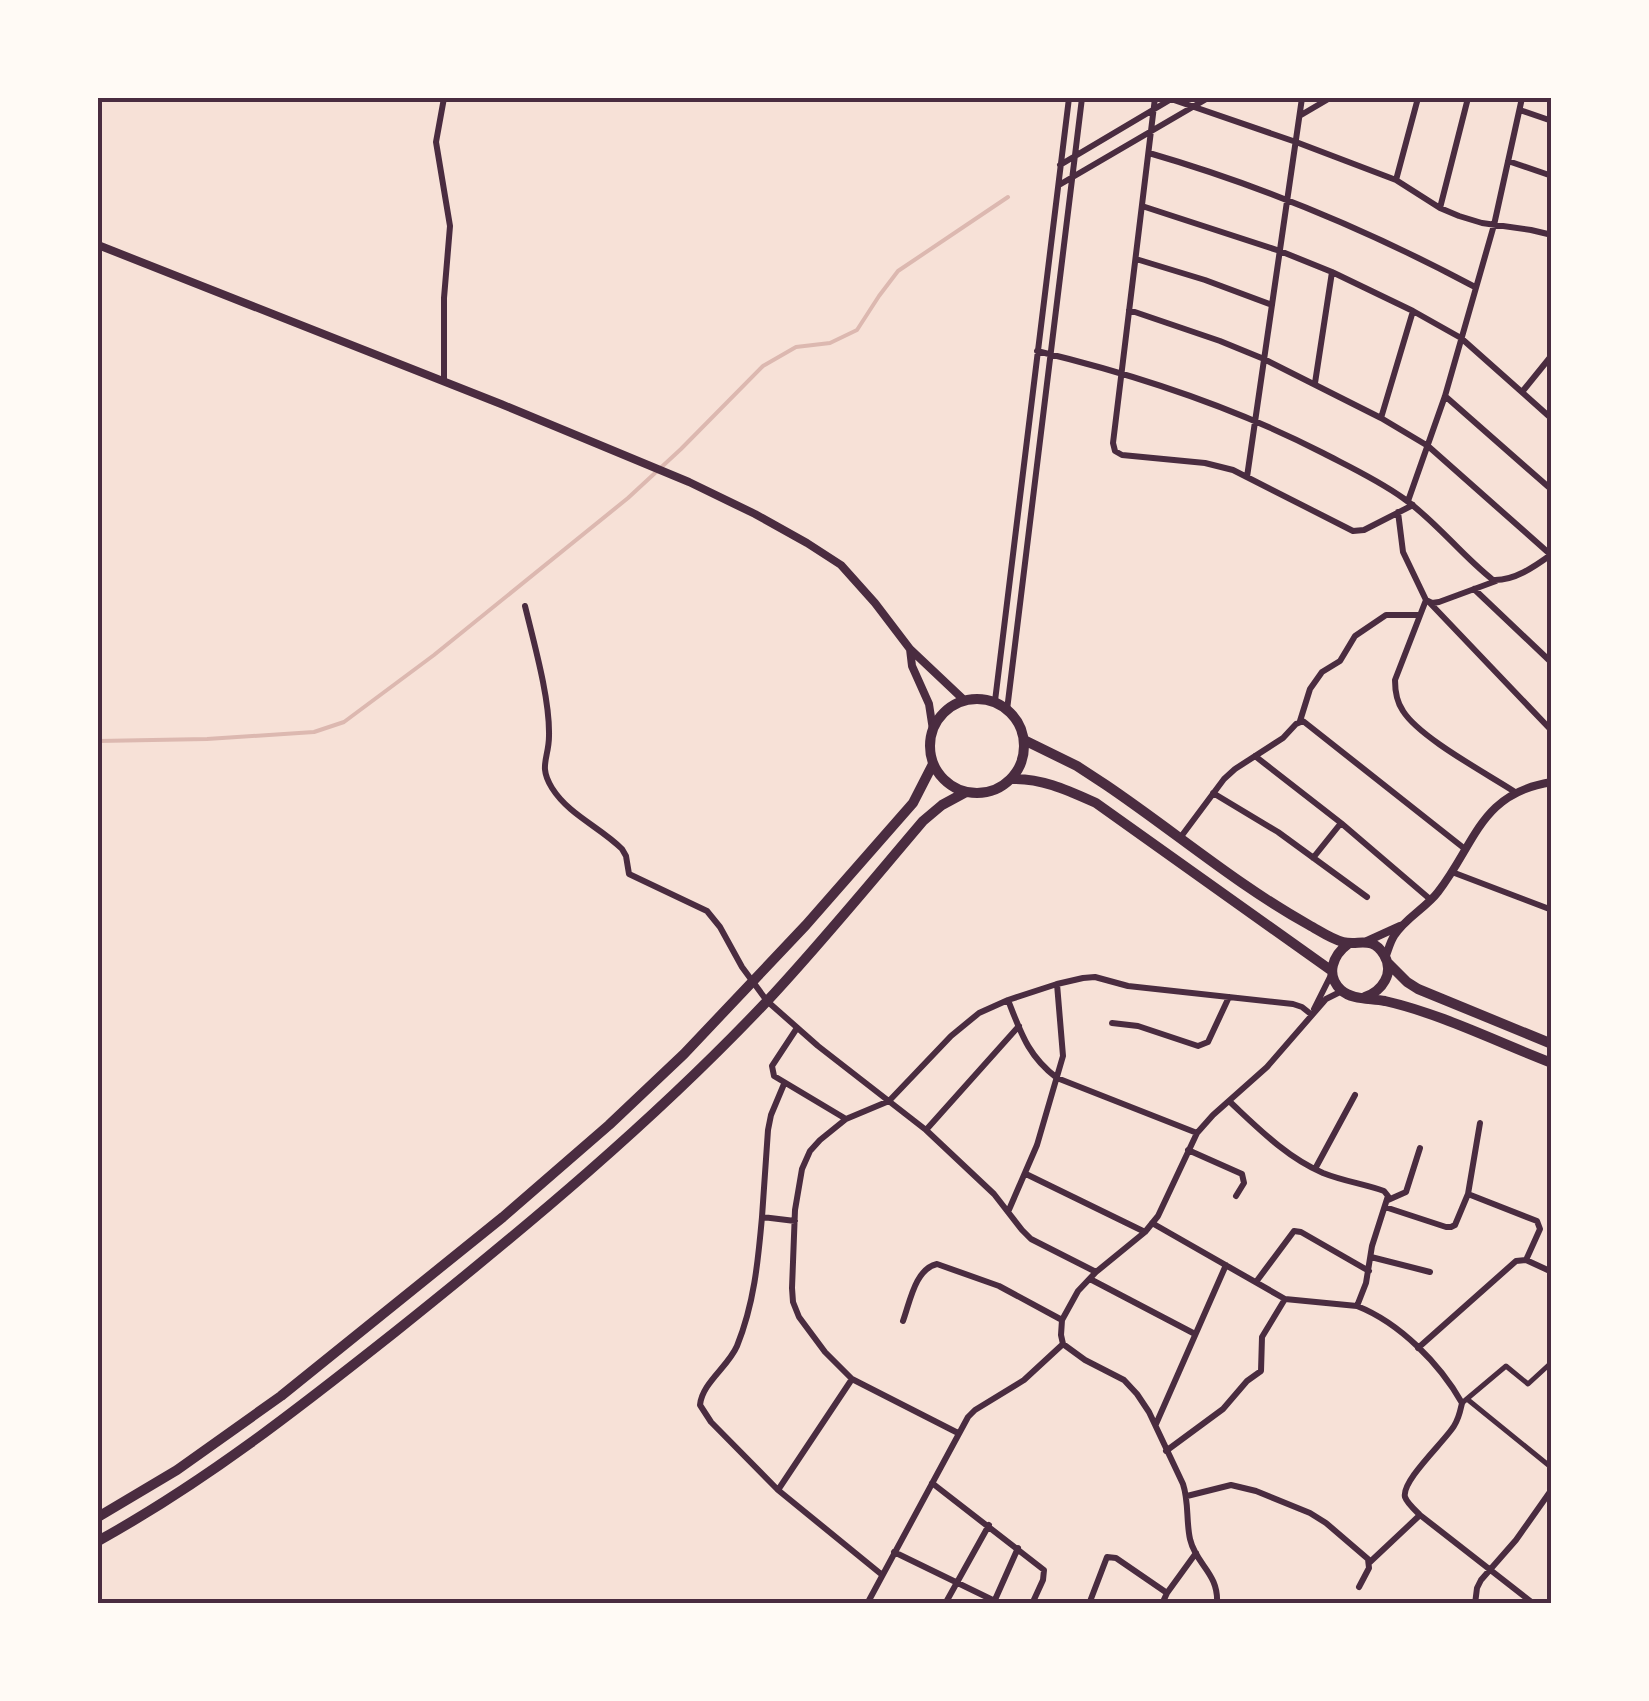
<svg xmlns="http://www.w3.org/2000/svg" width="1649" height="1701" viewBox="0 0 1649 1701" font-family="Overpass,sans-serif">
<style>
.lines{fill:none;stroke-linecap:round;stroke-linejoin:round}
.stream{stroke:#dcb8b0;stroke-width:4}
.pedestrian{stroke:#4a2c40;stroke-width:5}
.minor{stroke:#4a2c40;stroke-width:6}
.tertiary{stroke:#4a2c40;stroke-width:8}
.trunk{stroke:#4a2c40;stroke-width:10}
.neatline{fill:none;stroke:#4a2c40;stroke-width:4}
</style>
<rect width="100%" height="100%" fill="#f7e1d7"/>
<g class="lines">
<!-- stream -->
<path class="stream" d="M 98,741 L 207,739 L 314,732 L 344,722 L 434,655 L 628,498 L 681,449 L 763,366 L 796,347 L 830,343 L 857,330 L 879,296 L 898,271 L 1008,197"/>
<!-- pedestrian -->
<path class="pedestrian" d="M 1467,1399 L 1552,1468
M 1462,1403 L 1506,1366 L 1528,1384 L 1552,1362"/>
<!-- minor -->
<path class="minor" d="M 444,98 L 436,142 L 450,226 L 444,298 L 444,381
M 1155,98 L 1113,443 L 1115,451 L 1122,455 L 1205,463 L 1233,470 L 1353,531 L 1364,530 L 1413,505
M 1171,99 L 1296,142 L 1396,180 L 1440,208 L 1459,216 L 1482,223 L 1531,230 L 1552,235
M 1520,110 L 1552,121
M 1301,115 L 1330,98
M 1149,153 C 1263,186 1370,231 1475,287
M 1508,161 L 1552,176
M 1060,165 L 1173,98
M 1396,180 L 1418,98
M 1059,185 L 1208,98
M 1142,206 L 1280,251 L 1332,272 L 1413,311 L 1461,338 L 1552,419
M 1440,208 L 1468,98
M 1136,259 L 1205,280 L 1272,305
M 1129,310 L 1220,341 L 1264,359 L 1381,418 L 1428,446 L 1551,555
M 1037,351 C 1137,375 1232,406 1323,453 C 1350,467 1378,480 1403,498 C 1436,521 1461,555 1493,580 C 1514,581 1534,567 1552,554
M 1315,383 L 1332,272
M 1522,392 L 1552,355
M 1445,396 L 1552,490
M 1381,418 L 1413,311
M 1247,477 L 1302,98
M 1408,501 L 1445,396 L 1494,225 L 1522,98
M 1398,512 L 1403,552 L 1426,600 L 1432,603 L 1439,602 L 1496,581
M 1474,589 L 1552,663
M 1426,600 L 1395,680 C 1395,691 1396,701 1403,711 C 1420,738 1486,773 1515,792
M 1429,602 L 1552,731
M 525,606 C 534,643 550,699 549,736 C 549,758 538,766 552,788 C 569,815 600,827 622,849 L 626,856 L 629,874 L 707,911 L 720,927 L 742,967 L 767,1001 L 818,1046 L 926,1130 L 994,1194 L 1022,1230 L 1031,1239 L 1096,1272
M 995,701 L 1069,98
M 1007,710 L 1082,98
M 1300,721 L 1310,689 L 1322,672 L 1340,661 L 1355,636 L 1386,615 L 1420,615
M 1255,756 L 1341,823 L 1431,900
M 1213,793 L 1278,832 L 1367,897
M 1180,838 L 1224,779 L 1235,769 L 1283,738 L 1296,724 L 1303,721 L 1465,849
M 1313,858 L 1341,823
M 1452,872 L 1552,910
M 1008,1000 C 1021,1033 1028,1056 1057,1078 L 1197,1133
M 1314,1009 L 1331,975
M 1112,1023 L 1138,1026 L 1198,1046 L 1208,1042 L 1229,997
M 797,1028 L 772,1066 L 774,1076 L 846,1119
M 1229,1101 C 1258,1128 1286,1157 1323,1173 C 1343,1181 1364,1184 1384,1191 L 1388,1196 L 1372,1246 L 1366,1283 L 1357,1306
M 926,1130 L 1019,1026
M 1188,1150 L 1242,1174 L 1244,1183 L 1236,1196
M 1315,1169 L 1355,1095
M 1026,1174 L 1145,1232
M 1468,1194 L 1537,1221 L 1540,1229 L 1526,1260
M 1388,1200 L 1406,1192 L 1420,1148
M 1385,1207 L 1446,1227 L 1451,1227 L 1455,1225 L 1468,1194 L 1480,1123
M 1008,1212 L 1037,1145 L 1063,1056 L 1057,984
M 762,1217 L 768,1130 L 771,1115 L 784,1084
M 795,1221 L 762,1217 C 758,1262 754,1304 737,1346 C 728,1367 702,1383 700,1405 L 711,1422 L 778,1490 L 881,1574
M 1152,1223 L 1285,1299 L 1357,1306 C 1400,1323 1440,1364 1462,1403 C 1460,1412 1459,1418 1454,1426 C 1445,1441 1401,1481 1405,1497 C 1407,1503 1415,1510 1420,1515 L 1534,1604
M 1371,1257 L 1430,1272
M 1090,1279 L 1195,1334
M 1256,1282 L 1294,1231 L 1301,1232 L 1369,1271
M 903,1321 C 910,1302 915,1269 937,1264 L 999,1286 L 1062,1320
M 1418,1348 L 1516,1261 L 1526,1260 L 1552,1272
M 1156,1424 L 1226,1265
M 958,1433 L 852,1379 L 825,1352 L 799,1317 L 793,1302 L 792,1288 L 795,1210 L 802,1169 L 810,1151 L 820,1140 L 846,1119 L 889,1101 L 951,1036 L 979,1013 L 1008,1000 L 1057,984 L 1083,978 L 1095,977 L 1128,986 L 1293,1004 L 1302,1007 L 1312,1015
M 1166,1451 L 1223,1409 L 1247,1381 L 1261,1371 L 1262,1337 L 1285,1299
M 932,1483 L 1044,1570 L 1043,1580 L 1032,1604
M 778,1490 L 852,1379
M 1187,1496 L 1231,1485 L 1256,1491 L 1310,1513 L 1326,1523 L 1368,1559 L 1369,1568 L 1359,1587
M 894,1552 L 1001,1604
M 1370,1562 L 1420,1515
M 994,1602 L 1018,1548
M 867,1604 L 968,1417 L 975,1410 L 1024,1380 L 1063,1344
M 945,1604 L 989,1525
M 1089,1604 L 1107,1557 L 1116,1558 L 1167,1593
M 1162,1604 L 1167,1593 L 1196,1553
M 1217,1604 C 1219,1573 1196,1565 1190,1539 C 1186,1521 1189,1502 1183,1484 L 1149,1412 L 1137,1394 L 1124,1380 L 1085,1360 L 1063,1344 L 1061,1335 L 1062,1320 L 1078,1291 L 1096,1272 L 1145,1232 L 1158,1216 L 1197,1133 L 1213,1115 L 1267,1067 L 1326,999 L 1342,991
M 1475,1604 L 1477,1588 L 1481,1580 L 1516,1540 L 1552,1489"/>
<!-- tertiary -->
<path class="tertiary" d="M 98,245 L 501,404 L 689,482 L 755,514 L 807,543 L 841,565 L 875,603 L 910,649 L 964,700
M 910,649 L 912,666 L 929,704 L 933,730
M 1367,941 L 1400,926
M 1385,958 C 1388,951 1390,942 1394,936 C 1405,918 1426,908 1438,892 C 1476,843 1480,793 1552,782"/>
<!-- trunk -->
<path class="trunk" d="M930 746a47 47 0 1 1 94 0a47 47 0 1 1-94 0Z
M 1024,740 L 1077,766 L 1106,785 C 1174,831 1237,885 1309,925 C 1320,931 1331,939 1343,942 C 1359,946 1372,935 1384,955 C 1395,973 1382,991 1365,997
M 1012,779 C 1042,778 1069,791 1096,803 L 1332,971
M 1348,944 C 1333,955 1325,975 1341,990 C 1352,1000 1370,998 1385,1001 C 1442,1014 1497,1042 1552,1063
M 1388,963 L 1407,982 L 1418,989 L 1552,1044
M 98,1517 L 177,1470 L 281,1396 L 503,1217 L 609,1125 L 684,1054 L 806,925 L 913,803 L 933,764
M 98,1541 C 205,1482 299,1408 395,1332 C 525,1228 654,1121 769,999 C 822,942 872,881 923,821 L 942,805 L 966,792"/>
</g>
<!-- border -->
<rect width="1649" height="1701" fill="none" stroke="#fffaf5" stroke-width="200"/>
<rect x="100" y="100" width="1449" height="1501" class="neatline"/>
</svg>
